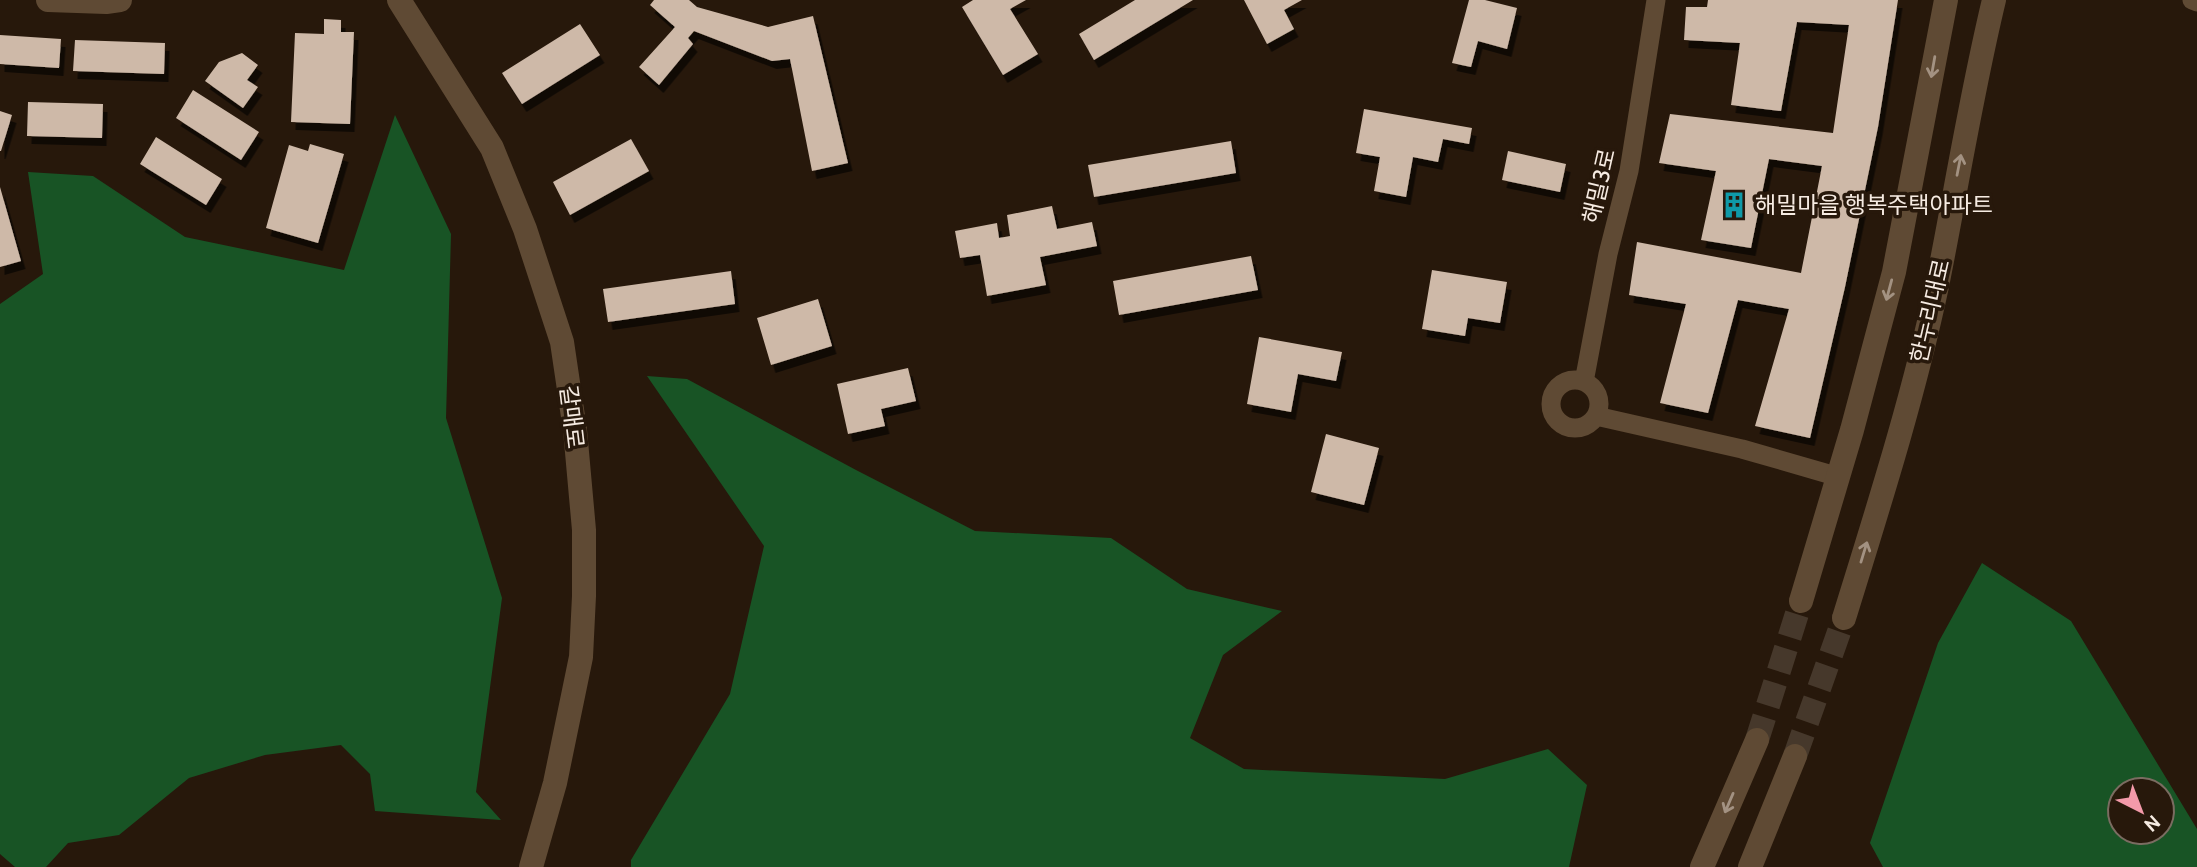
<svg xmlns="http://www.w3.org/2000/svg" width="2197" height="867" viewBox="0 0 2197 867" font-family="Cabin,'Noto Sans KR',sans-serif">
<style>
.forest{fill:#185425;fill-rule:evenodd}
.building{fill:#ceb9a8;filter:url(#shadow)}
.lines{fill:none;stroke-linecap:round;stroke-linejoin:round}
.tertiary-tunnel{stroke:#46382b;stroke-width:24;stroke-dasharray:24 12;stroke-linecap:butt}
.minor{stroke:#5f4a34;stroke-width:19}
.tertiary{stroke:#5f4a34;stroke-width:24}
.oneway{stroke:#a39282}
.labels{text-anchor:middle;stroke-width:7;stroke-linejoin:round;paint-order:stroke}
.street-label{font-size:23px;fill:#f6ebe2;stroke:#27180b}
.poi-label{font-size:23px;fill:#f6ebe2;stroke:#27180b;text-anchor:start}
</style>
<defs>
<filter id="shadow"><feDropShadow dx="4.5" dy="8" stdDeviation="0" flood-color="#0009"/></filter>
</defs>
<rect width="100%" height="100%" fill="#27180b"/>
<!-- forest -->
<path class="forest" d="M 395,115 L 451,234 L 446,418 L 502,598 L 476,792 L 501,820 L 375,811 L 370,774 L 341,745 L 265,755 L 189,778 L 119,835 L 68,843 L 46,867 L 15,867 L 0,854 L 0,304 L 43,274 L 28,172 L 93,176 L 185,237 L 344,270 Z
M 647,376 L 687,379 L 856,470 L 975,531 L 1111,538 L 1187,589 L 1282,611 L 1223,655 L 1190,738 L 1244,769 L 1445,779 L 1548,749 L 1587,785 L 1569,867 L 631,867 L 631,860 L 730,694 L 764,546 Z
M 1982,563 L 2071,621 L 2197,829 L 2197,867 L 1883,867 L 1870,843 L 1938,643 ZM 2120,790 L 2162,790 L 2162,832 L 2120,832 Z"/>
<!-- building -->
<path class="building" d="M 654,0 L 689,0 L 697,7 L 768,27 L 813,16 L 848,163 L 812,171 L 790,59 L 772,61 L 694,31 L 688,38 L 693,44 L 659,85 L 639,67 L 675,27 L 650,5 Z
M 973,0 L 1026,0 L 1010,9 L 1038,54 L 1003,75 L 962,7 Z
M 1135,0 L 1193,0 L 1094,60 L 1079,34 Z
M 1244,0 L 1302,0 L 1284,10 L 1294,29 L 1267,44 Z
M 1469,0 L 1485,0 L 1517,8 L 1507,49 L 1478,41 L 1471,67 L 1452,63 Z
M 1708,0 L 1898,0 L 1878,127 L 1845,287 L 1810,438 L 1755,426 L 1789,309 L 1738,300 L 1708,413 L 1660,403 L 1686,304 L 1629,295 L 1637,242 L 1801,273 L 1822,166 L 1769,159 L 1751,248 L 1701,240 L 1716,171 L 1659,163 L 1670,114 L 1833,133 L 1849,25 L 1797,22 L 1781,111 L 1731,105 L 1740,43 L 1684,40 L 1686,7 L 1707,7 Z
M 324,19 L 341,20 L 341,32 L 354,32 L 350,124 L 291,122 L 295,33 L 324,34 Z
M 580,24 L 600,55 L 522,104 L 502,73 Z
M 0,35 L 61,39 L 59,68 L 0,64 Z
M 75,40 L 165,43 L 164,74 L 73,71 Z
M 242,53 L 258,65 L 247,80 L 258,87 L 243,108 L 205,81 L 219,62 Z
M 193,90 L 259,132 L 241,160 L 176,118 Z
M 28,102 L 103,104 L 102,138 L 27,136 Z
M 1364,109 L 1472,128 L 1469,144 L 1443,139 L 1438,162 L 1413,157 L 1406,197 L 1374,191 L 1380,157 L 1356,153 Z
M 0,111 L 12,115 L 1,151 L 0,151 Z
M 156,137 L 222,179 L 206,205 L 140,164 Z
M 631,139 L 649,171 L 570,215 L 553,182 Z
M 1231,141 L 1236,173 L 1094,197 L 1088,165 Z
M 310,144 L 344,154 L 318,243 L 266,228 L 289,145 L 308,151 Z
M 1508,151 L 1566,164 L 1560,192 L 1502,180 Z
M 0,187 L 21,261 L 0,267 Z
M 1052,206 L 1057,229 L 1092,222 L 1097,246 L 1040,257 L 1046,285 L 987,296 L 980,255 L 960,258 L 955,231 L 997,223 L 999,238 L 1010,236 L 1007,215 Z
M 1251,256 L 1258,290 L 1119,315 L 1113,281 Z
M 1432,270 L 1507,282 L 1500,323 L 1468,318 L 1465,336 L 1422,329 Z
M 731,271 L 735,304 L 608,322 L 603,289 Z
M 818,299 L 832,346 L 771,365 L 757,318 Z
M 1259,337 L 1342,352 L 1336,381 L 1298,374 L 1291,412 L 1247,404 Z
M 908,368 L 916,401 L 881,409 L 885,426 L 848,434 L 837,384 Z
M 1326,434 L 1379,448 L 1364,505 L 1311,492 Z"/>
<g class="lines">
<!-- tertiary-tunnel -->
<path class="tertiary-tunnel" d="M 1757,740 L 1801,601
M 1795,756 L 1844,618"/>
<!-- minor -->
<path class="minor" d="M 2192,0 L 2197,2
M1551 404a24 24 0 1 1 48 0a24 24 0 1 1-48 0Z
M 1584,382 L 1608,254 L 1629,171 L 1656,0
M 1596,416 L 1742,449 L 1839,477"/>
<!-- tertiary -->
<path class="tertiary" d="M 48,0 L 106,2 L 120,0
M 399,0 L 492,148 L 525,229 L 562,342 L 575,430 L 584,530 L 584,596 L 581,657 L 555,783 L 531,867
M 1801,601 L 1852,430 L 1894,272 L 1946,0
M 1844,618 C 1878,508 1913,399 1937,286 C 1956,191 1971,95 1994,0
M 1702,867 L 1757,740
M 1750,867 L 1795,756"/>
</g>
<!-- one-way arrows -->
<defs><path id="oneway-shaft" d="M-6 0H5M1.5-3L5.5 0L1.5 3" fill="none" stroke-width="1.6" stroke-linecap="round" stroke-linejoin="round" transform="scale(1.75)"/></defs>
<g class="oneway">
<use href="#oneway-shaft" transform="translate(1933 67) rotate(100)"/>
<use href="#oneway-shaft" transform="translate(1959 165) rotate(-79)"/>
<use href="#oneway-shaft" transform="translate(1889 290) rotate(105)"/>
<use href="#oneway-shaft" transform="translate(1864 552) rotate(-73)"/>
<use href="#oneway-shaft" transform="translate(1729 803) rotate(113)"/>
</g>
<!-- icons -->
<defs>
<g id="building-bare" transform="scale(2.1)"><path d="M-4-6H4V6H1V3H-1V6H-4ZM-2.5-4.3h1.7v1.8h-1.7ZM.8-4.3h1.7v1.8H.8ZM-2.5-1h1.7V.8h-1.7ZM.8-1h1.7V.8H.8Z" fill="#0f9aa8" stroke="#27180b" stroke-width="2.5" paint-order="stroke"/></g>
</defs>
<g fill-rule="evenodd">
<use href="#building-bare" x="1734" y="205"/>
</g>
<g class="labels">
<!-- street labels -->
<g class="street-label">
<text transform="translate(1599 186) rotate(-77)" y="8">해밀3로</text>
<text transform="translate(1930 311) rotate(-77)" y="8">한누리대로</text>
<text transform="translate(572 417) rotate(83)" y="8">갈매로</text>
</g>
<!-- poi labels -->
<g class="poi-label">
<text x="1755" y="213">해밀마을 행복주택아파트</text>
</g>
</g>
<!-- north arrow -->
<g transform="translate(2141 811) rotate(138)"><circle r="33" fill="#27180b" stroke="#7a6c61" stroke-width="2"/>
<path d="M0-5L12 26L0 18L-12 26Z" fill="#f39aaa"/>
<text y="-10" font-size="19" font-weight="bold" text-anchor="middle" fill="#f6ebe2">N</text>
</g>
</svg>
